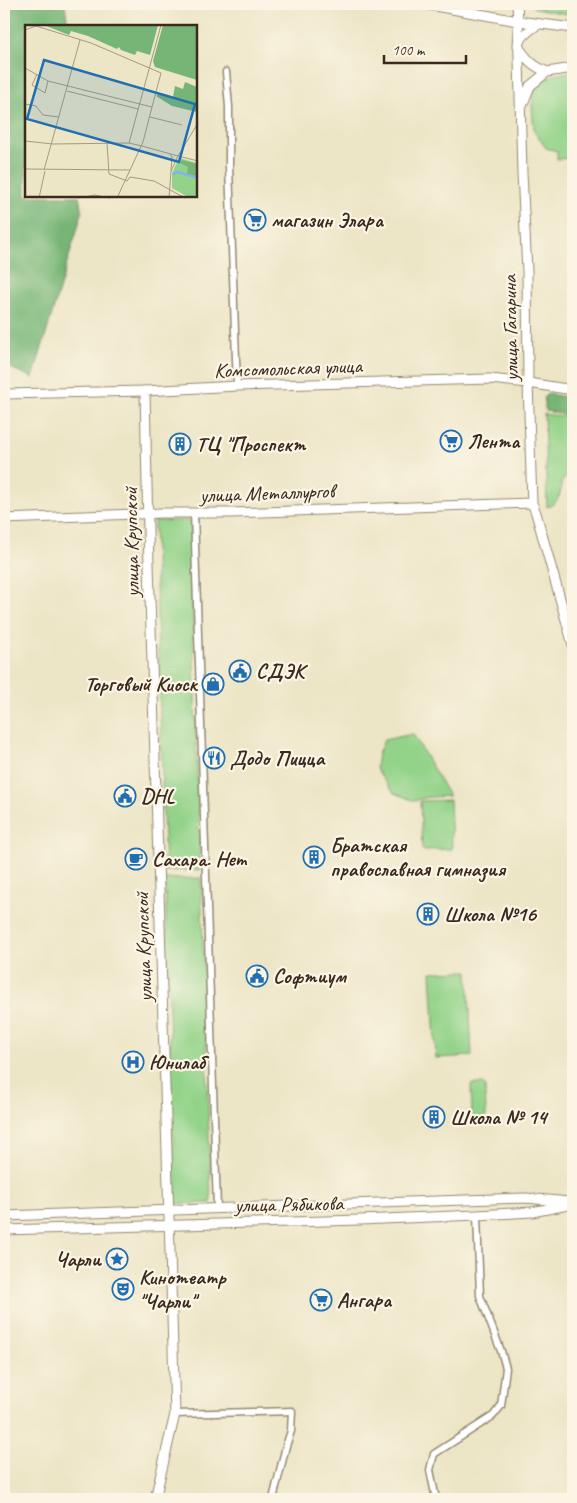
<svg xmlns="http://www.w3.org/2000/svg" width="577" height="1503" viewBox="0 0 577 1503" font-family="Caveat,sans-serif">
<style>
.green{fill:#93d389;stroke:#677e54}
.forest{fill:#76b575;stroke:#58704a}
.lines{fill:none;stroke-linecap:round;stroke-linejoin:round}
.minor-casing{stroke:#948872;stroke-width:9}
.tertiary-casing{stroke:#948872;stroke-width:11}
.secondary-casing{stroke:#948872;stroke-width:11}
.minor{stroke:#fff;stroke-width:6}
.tertiary{stroke:#fff;stroke-width:9}
.secondary{stroke:#fff;stroke-width:9}
.labels{text-anchor:middle;stroke-width:4.5;stroke-linejoin:round;paint-order:stroke}
.poi-label{font-size:21px;font-weight:bold;fill:#3b2a1e;stroke:#fcf5e5;text-anchor:start}
.street-label{font-size:21px;fill:#3b2a1e;stroke:#fcf5e5}
.inset-river{fill:none;stroke:#81b4ee;stroke-width:2.5}
.inset-road{fill:none;stroke:#a59a83;stroke-width:1}
.view{fill:#1f6fb2;fill-opacity:0.15;stroke:#1f6fb2;stroke-width:2.5}
.inset-edge{fill:none;stroke:#3b2a1e;stroke-width:2.5}
</style>
<rect width="100%" height="100%" fill="#fcf5e5"/>
<filter id="ink" filterUnits="userSpaceOnUse"><feTurbulence type="fractalNoise" baseFrequency=".02" numOctaves="2"/><feDisplacementMap in="SourceGraphic" scale="10" xChannelSelector="R" yChannelSelector="G"/><feConvolveMatrix kernelMatrix="1 2 1 2 8 2 1 2 1" color-interpolation-filters="sRGB"/></filter>
<filter id="wash" filterUnits="userSpaceOnUse"><feTurbulence type="fractalNoise" baseFrequency=".0096" numOctaves="4" result="noise"/><feDisplacementMap in="SourceGraphic" scale="20" xChannelSelector="R" yChannelSelector="G"/><feGaussianBlur stdDeviation="1.12" result="paint"/><feColorMatrix in="noise" values="0 0 0 0 0 0 0 0 0 0 0 0 0 0 0 0 0 1.4 0 .05"/><feComposite in="paint" operator="in"/></filter>
<g filter="url(#wash)">
<rect width="100%" height="100%" fill="#ece5c6"/>
<!-- green -->
<path class="green" d="M 530,4 L 573,4 L 573,15 L 534,8 Z
M 572,71 L 573,158 L 557,159 L 557,151 L 546,148 L 534,131 L 532,107 L 533,92 L 540,82 L 551,76 Z
M 544,414 L 573,418 L 573,472 L 570,472 L 561,483 C 562,493 558,504 547,507 Z
M 190,520 L 200,870 L 165,871 L 154,521 Z
M 413,734 L 449,796 C 438,797 425,796 415,801 L 394,793 L 380,775 L 376,768 L 378,754 L 384,740 Z
M 450,800 L 452,849 L 422,850 L 420,801 Z
M 201,878 L 211,1203 L 175,1204 L 165,879 Z
M 468,971 L 472,1056 L 436,1058 L 431,972 Z
M 472,1084 L 482,1084 L 485,1086 L 486,1116 L 484,1118 L 474,1118 L 472,1116 L 471,1086 Z"/>
<!-- forest -->
<path class="forest" d="M 4,4 L 65,4 L 68,26 L 26,26 L 26,196 L 79,196 L 82,213 L 33,378 L 4,365 Z
M 547,394 L 573,398 L 573,416 L 546,411 L 545,408 L 544,397 Z"/>
</g>
<g filter="url(#ink)">
<g class="lines">
<!-- minor casing -->
<g class="minor-casing">
<path id="minor" d="M 226,72 L 229,107 L 229,167 L 237,386
M 194,513 L 217,1208
M 175,1414 L 292,1411 L 291,1431 L 286,1446 L 273,1499
M 436,1499 L 430,1470 L 434,1454 L 493,1416 L 501,1406 L 506,1368 L 501,1351 L 480,1296 L 477,1215"/>
</g>
<!-- tertiary casing -->
<g class="tertiary-casing">
<path id="tertiary" d="M 424,4 L 518,21 L 517,4
M 528,383 L 532,503 L 536,513 L 573,645
M 4,394 L 145,391
M 4,519 L 162,513 L 231,513 L 532,503
M 4,1216 L 526,1198 L 570,1202
M 4,1230 L 360,1220 L 477,1215 L 532,1212 L 573,1204"/>
</g>
<!-- secondary casing -->
<g class="secondary-casing">
<path id="secondary" d="M 518,43 C 524,34 530,29 539,24
M 518,46 C 527,60 532,65 547,72
M 522,106 L 530,86 L 547,72 L 573,68
M 528,383 L 527,271 L 522,173 L 518,21 L 573,28
M 155,1499 L 175,1414 L 148,531 L 145,391 L 237,386 L 490,379 L 528,383 L 573,390"/>
</g>
<!-- minor -->
<use href="#minor" class="minor"/>
<!-- tertiary -->
<use href="#tertiary" class="tertiary"/>
<!-- secondary -->
<use href="#secondary" class="secondary"/>
</g>
</g>
<!-- icons -->
<defs>
<g id="supermarket-ring" transform="scale(1.125)"><circle r="9.5" fill="#fcf5e5" stroke="#1f6fb2" stroke-width="1.5"/><path d="M-6-5.5h2.5l.6 2H6L4.5 2H-2.5L-4.4-4H-6ZM-1.5 3.2a1.3 1.3 0 1 0 .1 0ZM3 3.2a1.3 1.3 0 1 0 .1 0Z" fill="#1f6fb2"/></g>
<g id="building-ring" transform="scale(1.125)"><circle r="9.5" fill="#fcf5e5" stroke="#1f6fb2" stroke-width="1.5"/><path d="M-4-6H4V6H1V3H-1V6H-4ZM-2.5-4.3h1.7v1.8h-1.7ZM.8-4.3h1.7v1.8H.8ZM-2.5-1h1.7V.8h-1.7ZM.8-1h1.7V.8H.8Z" fill="#1f6fb2"/></g>
<g id="civic-ring" transform="scale(1.125)"><circle r="9.5" fill="#fcf5e5" stroke="#1f6fb2" stroke-width="1.5"/><path d="M-.6-6.5H3V-4.5H.6V-3L4-1V1h2V6H-6V1h2V-1L-.6-3ZM-1.2 2.5V6h2.4V2.5Z" fill="#1f6fb2"/></g>
<g id="shop-ring" transform="scale(1.125)"><circle r="9.5" fill="#fcf5e5" stroke="#1f6fb2" stroke-width="1.5"/><path d="M-5-2.5h2.3a2.7 3.5 0 0 1 5.4 0H5L5.5 6h-11ZM-1.5-2.5h3a1.5 2.3 0 0 0-3 0Z" fill="#1f6fb2"/></g>
<g id="restaurant-ring" transform="scale(1.125)"><circle r="9.5" fill="#fcf5e5" stroke="#1f6fb2" stroke-width="1.5"/><path d="M-5-6h1v4h1v-4h1v4h1v-4h1v5L-1.5 .5V6h-2V.5L-5-1ZM5-6V6H3V1.5H1.5Q1.5-4 5-6Z" fill="#1f6fb2"/></g>
<g id="cafe-ring" transform="scale(1.125)"><circle r="9.5" fill="#fcf5e5" stroke="#1f6fb2" stroke-width="1.5"/><path d="M-5.5-4.5H6V0H3Q3 3.5 0 3.5H-2.5Q-5.5 3.5-5.5 0ZM3-3.2v2h1.7v-2ZM-6 4.5H4V6H-6Z" fill="#1f6fb2"/></g>
<g id="hospital-ring" transform="scale(1.125)"><circle r="9.5" fill="#fcf5e5" stroke="#1f6fb2" stroke-width="1.5"/><path d="M-5-5h3v3.5h4V-5h3V5h-3V1.5h-4V5h-3Z" fill="#1f6fb2"/></g>
<g id="sight-ring" transform="scale(1.125)"><circle r="9.5" fill="#fcf5e5" stroke="#1f6fb2" stroke-width="1.5"/><path d="M0-6L1.8-2.2L6-1.7L2.9 1.2L3.7 5.4L0 3.3L-3.7 5.4L-2.9 1.2L-6-1.7L-1.8-2.2Z" fill="#1f6fb2"/></g>
<g id="theatre-ring" transform="scale(1.125)"><circle r="9.5" fill="#fcf5e5" stroke="#1f6fb2" stroke-width="1.5"/><path d="M-5-5.5Q0-4 5-5.5V0Q5 5 0 6Q-5 5-5 0ZM-3.3-2.5H-1v1.5H-3.3ZM1-2.5H3.3v1.5H1ZM-2.8 1Q0 5.5 2.8 1Z" fill="#1f6fb2"/></g>
</defs>
<g fill-rule="evenodd">
<use href="#supermarket-ring" x="255" y="220"/>
<use href="#supermarket-ring" x="451" y="441"/>
<use href="#building-ring" x="180" y="444"/>
<use href="#civic-ring" x="240" y="671"/>
<use href="#shop-ring" x="213" y="684"/>
<use href="#restaurant-ring" x="214" y="758"/>
<use href="#civic-ring" x="125" y="796"/>
<use href="#building-ring" x="314" y="857"/>
<use href="#cafe-ring" x="136" y="859"/>
<use href="#building-ring" x="428" y="914"/>
<use href="#civic-ring" x="257" y="976"/>
<use href="#hospital-ring" x="133" y="1062"/>
<use href="#building-ring" x="434" y="1117"/>
<use href="#sight-ring" x="117" y="1259"/>
<use href="#theatre-ring" x="123" y="1289"/>
<use href="#supermarket-ring" x="321" y="1300"/>
</g>
<g class="labels">
<!-- poi labels -->
<g class="poi-label">
<text x="271" y="227">магазин Элара</text>
<text x="467" y="448">Лента</text>
<text x="196" y="451">ТЦ "Проспект</text>
<text x="256" y="678">СДЭК</text>
<text x="197" y="691" text-anchor="end">Торговый Киоск</text>
<text x="230" y="765">Додо Пицца</text>
<text x="141" y="803">DHL</text>
<text x="330" y="852">Братская<tspan x="330" dy="24">православная гимназия</tspan></text>
<text x="152" y="866">Сахара. Нет</text>
<text x="444" y="921">Школа №16</text>
<text x="273" y="983">Софтиум</text>
<text x="149" y="1069">Юнилаб</text>
<text x="450" y="1124">Школа № 14</text>
<text x="101" y="1266" text-anchor="end">Чарли</text>
<text x="139" y="1284">Кинотеатр<tspan x="139" dy="24">"Чарли"</tspan></text>
<text x="337" y="1307">Ангара</text>
</g>
<!-- street labels -->
<g class="street-label">
<text transform="translate(510 328) rotate(-91)" y="7">улица Гагарина</text>
<text transform="translate(288 368) rotate(-2)" y="7">Комсомольская улица</text>
<text transform="translate(267 493) rotate(-2)" y="7">улица Металлургов</text>
<text transform="translate(131 542) rotate(-91)" y="7">улица Крупской</text>
<text transform="translate(143 947) rotate(-92)" y="7">улица Крупской</text>
<text transform="translate(289 1204) rotate(-1)" y="7">улица Рябикова</text>
</g>
</g>
<!-- overview -->
<g transform="translate(25 25)">
<rect width="172" height="172" fill="#ece5c6"/>
<path d="M 154,133 L 172,138 L 172,172 L 163,172 L 147,163 L 147,148 Z" fill="#93d389"/>
<path d="M 19,0 L 133,0 L 125,30 L 112,26 L 110,30 L 96,25 L 94,22 L 92,24 L 63,11 L 46,6 L 44,10 ZM 138,0 L 172,0 L 172,55 L 130,42 L 128,36 ZM 160,57 L 172,62 L 172,87 L 147,81 L 131,71 L 134,68 L 148,72 L 150,61 L 158,64 ZM 157,135 L 172,139 L 171,151 L 162,149 L 163,142 L 155,138 Z" fill="#76b575"/>
<path class="inset-river" d="M 148,149 L 153,147 L 173,153"/>
<path class="inset-road" d="M 0,5 L 11,1 L 66,18 L 136,48 L 127,82M 0,43 L 23,56 L 127,82 L 118,117 L 92,173M 12,49 L 7,60 L 20,68 L 23,56M 42,66 L 113,84M 0,79 L 11,81 L 18,90 L 34,92M 125,92 L 157,100M 173,98 L 153,131 L 173,136M 0,116 L 28,119 L 104,118 L 117,121M 82,118 L 84,149 L 102,156 L 105,152 L 129,156 L 160,173M 104,118 L 136,0M 117,121 L 153,131 L 146,146M 0,144 L 105,145M 19,145 L 55,15M 14,173 L 20,146M 53,173 L 70,170 L 85,173M 144,173 L 147,132 L 145,129"/>
<path class="view" d="M 19,35 L 170,79 L 154,137 L 2,94 Z"/>
<rect width="172" height="172" class="inset-edge"/>
</g>
<!-- margin -->
<rect width="577" height="1503" fill="none" stroke="#fcf5e5" stroke-width="20"/>
<!-- scale -->
<path d="M384 55v8h82v-8" fill="none" stroke="#3b2a1e" stroke-width="2.5"/>
<text x="392" y="55" font-size="15" fill="#3b2a1e" stroke="#fcf5e5" stroke-width="4" paint-order="stroke">100 m</text>
</svg>
